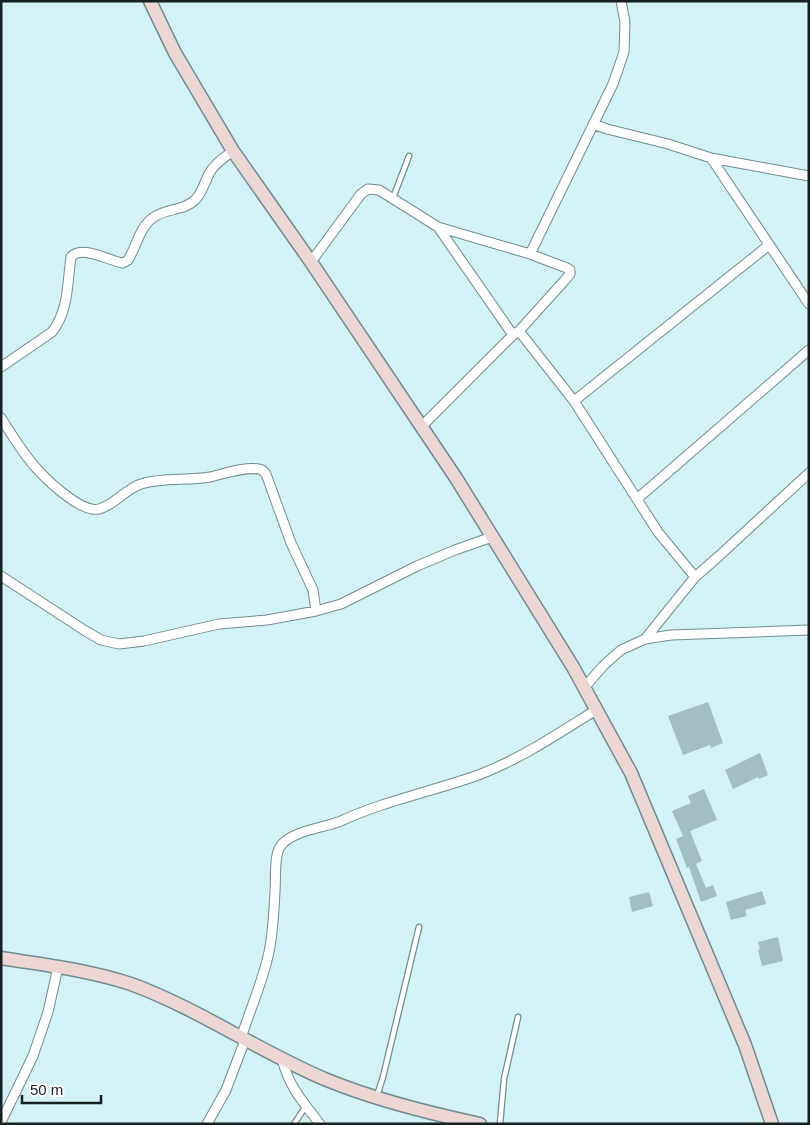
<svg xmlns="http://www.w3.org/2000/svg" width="810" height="1125" viewBox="0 0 810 1125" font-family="Helvetica,sans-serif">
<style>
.building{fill:#a1bfc2}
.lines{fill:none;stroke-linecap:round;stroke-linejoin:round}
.lane-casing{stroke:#708c8f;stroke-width:7}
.street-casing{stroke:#708c8f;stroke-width:11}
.secondary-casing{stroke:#708c8f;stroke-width:15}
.lane{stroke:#fff;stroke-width:4.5}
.street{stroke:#fff;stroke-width:9}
.secondary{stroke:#ecd7d5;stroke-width:12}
</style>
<rect width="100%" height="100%" fill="#d3f2f5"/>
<!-- building -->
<path class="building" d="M 708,702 L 723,743 L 711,748 L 710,745 L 683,755 L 668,716 Z
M 760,753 L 768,775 L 759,779 L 758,777 L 733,789 L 725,770 Z
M 704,789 L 717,820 L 690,831 L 702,861 L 696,864 L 706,888 L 713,885 L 717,896 L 701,902 L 689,867 L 687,868 L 676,839 L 683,836 L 672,811 L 691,803 L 688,796 Z
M 762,891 L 766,904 L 745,910 L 747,916 L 731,920 L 726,902 Z
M 649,892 L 653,906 L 632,912 L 629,897 Z
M 778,937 L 783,961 L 762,966 L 758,950 L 760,949 L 758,942 Z"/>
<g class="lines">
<!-- lane casing -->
<g class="lane-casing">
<path id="lane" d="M 393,198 L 409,156
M 377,1096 L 383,1077 L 419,927
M 294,1124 L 306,1106
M 500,1124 L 504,1079 L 518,1017"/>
</g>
<!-- street casing -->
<g class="street-casing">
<path id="street" d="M 593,124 L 607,129 L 668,144 L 711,158 L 809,176
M 711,158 L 809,304
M 438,227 L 513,335
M 530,254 L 613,84 L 624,52 L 625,22 L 621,1
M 311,262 L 361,194 L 368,189 L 379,190 L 438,227 L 530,254 L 567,268 L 570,270 L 570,274 L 565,280 L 519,331 L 513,335 L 421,427
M 519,331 L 574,401 L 658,532 L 695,577
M 1,367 L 52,332 C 69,310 67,284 71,257 C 81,244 109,261 123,263 L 128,260 C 137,246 139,227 154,217 C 167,208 185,211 196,199 C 203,191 205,181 210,172 C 216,162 225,157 233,151
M 574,401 L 769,245
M 1,418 C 13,436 24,456 39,471 C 50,483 82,513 99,509 C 115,505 125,489 141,484 C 163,477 187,481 210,477 C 223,474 249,465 262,470 L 266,474 L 291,543 L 313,590 L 316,611
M 637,499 L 809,350
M 1,576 L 84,630 L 101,640 L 119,644 L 144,641 L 219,624 L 267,620 L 316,611 L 341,604 L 417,566 L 455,550 L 492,537
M 645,639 L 695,577 L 719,556 L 809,473
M 584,688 L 603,666 L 621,650 L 645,639 L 671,635 L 809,630
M 241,1038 C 250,1010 263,981 269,952 C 273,932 274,912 275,891 C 276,880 274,856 280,847 C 289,831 324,828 341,821 C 386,800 435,791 481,774 C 522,758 559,733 596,710
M 282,1059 C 289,1087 303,1102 320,1124
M 1,1122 L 33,1056 L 48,1012 L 58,967
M 207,1124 L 226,1090 L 245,1040"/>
</g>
<!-- secondary casing -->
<g class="secondary-casing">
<path id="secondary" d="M 150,1 L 175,53 L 233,151 L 311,262 L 456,478 L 573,667 L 631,773 L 745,1045 L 772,1124
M 1,958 C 45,965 89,970 131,984 C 199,1009 260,1052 327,1080 C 376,1100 428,1113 480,1124"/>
</g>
<!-- lane -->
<use href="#lane" class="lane"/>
<!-- street -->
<use href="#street" class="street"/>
<!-- secondary -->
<use href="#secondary" class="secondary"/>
</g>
<!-- border -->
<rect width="810" height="1125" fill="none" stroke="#162123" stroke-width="5"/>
<!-- scale -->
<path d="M22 1095v8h79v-8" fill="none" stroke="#162123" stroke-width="2.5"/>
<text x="30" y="1095" font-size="15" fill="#162123" stroke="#ffffff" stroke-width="4" paint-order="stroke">50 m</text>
</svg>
